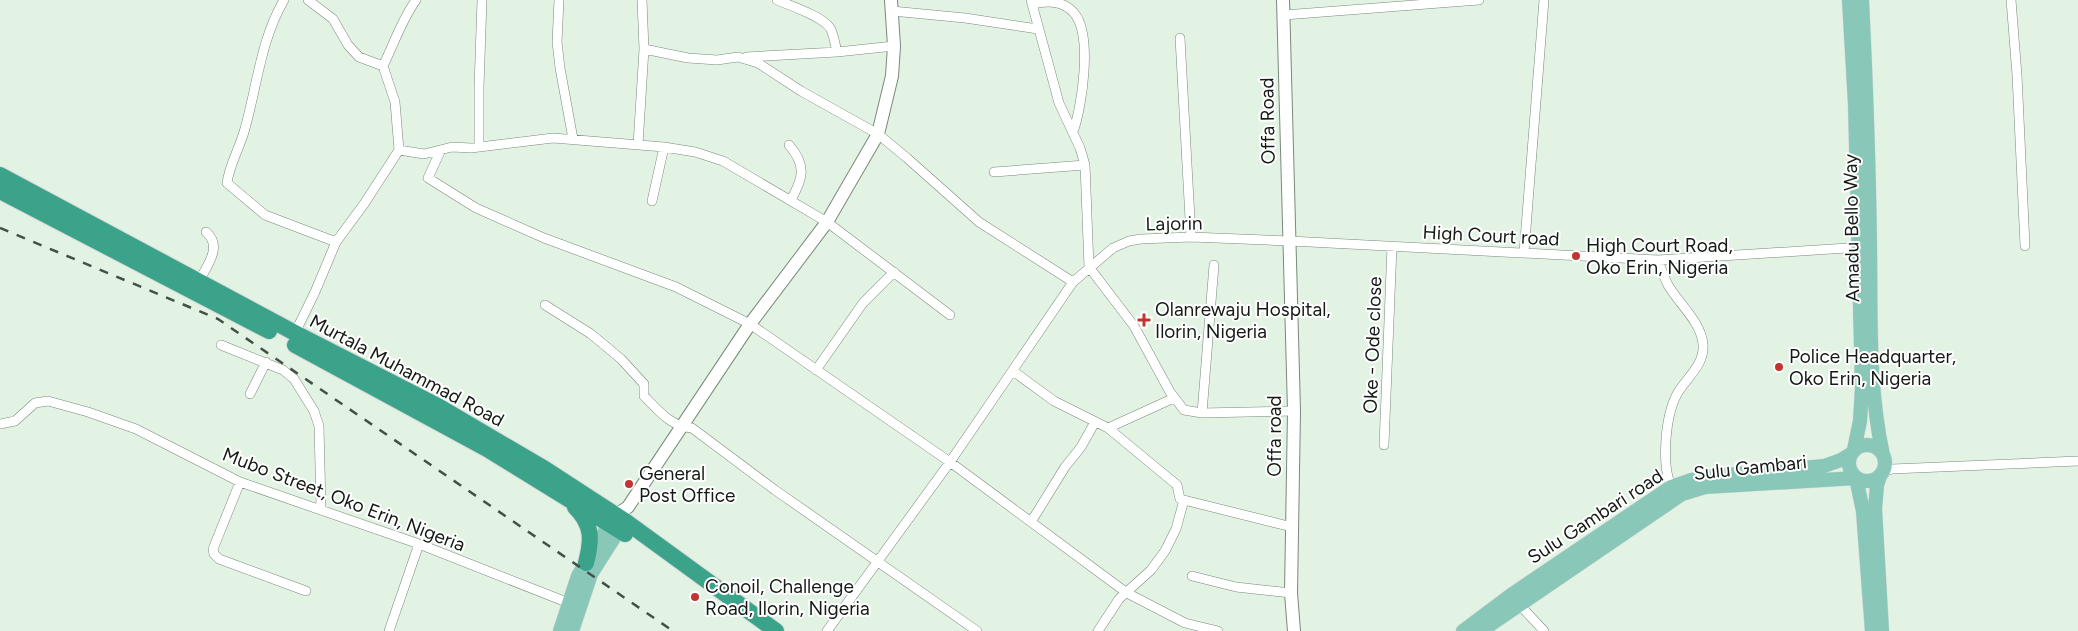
<svg xmlns="http://www.w3.org/2000/svg" width="2078" height="631" viewBox="0 0 2078 631" font-family="Figtree,sans-serif">
<style>
.lines{fill:none;stroke-linecap:round;stroke-linejoin:round}
.street-casing{stroke:#7a897c;stroke-width:10}
.secondary-casing{stroke:#7a897c;stroke-width:14}
.primary-casing{stroke:#d9dada;stroke-width:15}
.highway-casing{stroke:#d9dada;stroke-width:18}
.street{stroke:#fff;stroke-width:9}
.secondary{stroke:#fff;stroke-width:12}
.primary{stroke:#89c8b8;stroke-width:14}
.highway{stroke:#3aa389;stroke-width:16}
.rail{stroke:#464f47;stroke-width:2.5;stroke-dasharray:9 9;stroke-linecap:butt}
.poi-dot{fill:#c2342e;stroke:#fff;stroke-width:2}
.labels{text-anchor:middle;stroke-width:4;stroke-linejoin:round;paint-order:stroke}
.street-label{font-size:19px;fill:#141a15;stroke:#fff}
.poi-label{font-size:19px;fill:#141a15;stroke:#fff;text-anchor:start}
</style>
<rect width="100%" height="100%" fill="#e2f3e4"/>
<g class="lines">
<!-- street casing -->
<g class="street-casing">
<path id="street" d="M 284,0 C 260,41 257,88 244,132 C 239,149 229,166 227,183 L 265,215 L 336,242
M 308,0 L 333,19 L 348,45 L 359,57 L 383,66
M 559,0 L 557,42 L 560,68 L 573,139
M 777,0 C 791,6 822,16 830,28 C 834,34 835,45 837,52
M 1031,0 L 1059,103 L 1080,148 L 1085,165 L 1089,267 L 1134,326 L 1170,392 L 1184,410 L 1202,413 L 1294,411
M 2011,0 L 2017,75 L 2025,246
M 1032,4 C 1047,1 1063,0 1074,13 C 1093,35 1082,107 1073,132
M 892,11 L 965,18 L 1038,29
M 1284,15 L 1479,0
M 1180,38 L 1191,237
M 644,49 L 688,58 L 717,60 L 738,57 L 758,63 L 801,91 L 878,134 L 907,158 L 979,222 L 1073,282 L 950,462 L 827,631
M 746,57 L 837,52 L 894,46
M 638,145 L 644,49 L 642,0
M 789,145 C 807,166 803,178 791,200
M 479,147 L 479,87 L 482,0
M 399,150 L 424,154 L 452,147 L 471,148 L 553,138 L 664,147 L 695,152 L 723,161 L 827,222 L 950,315
M 440,152 L 428,178 L 476,208 L 544,238 L 676,287 L 750,324 L 950,462 L 1127,593 L 1185,623 L 1218,631
M 994,172 L 1085,165
M 652,201 L 664,147
M 1524,253 L 1544,0
M 1658,260 C 1661,269 1664,277 1668,285 C 1679,304 1701,322 1703,344 C 1705,365 1686,378 1677,394 C 1665,417 1660,470 1674,492
M 199,281 C 207,266 223,246 206,232
M 1073,282 L 1113,248 L 1129,241 L 1141,239 L 1191,237 L 1290,241 L 1658,260 L 1863,247
M 545,305 L 591,334 L 621,359 L 644,384 L 644,396 C 658,410 671,427 692,428 L 775,490 L 977,631
M 295,333 L 315,292 L 336,242 L 364,204 L 399,150 L 395,102 L 383,66 C 394,44 401,21 416,0
M 221,345 L 283,370 L 294,379 L 314,411 L 319,426 L 321,508
M 816,370 L 863,303 L 894,272
M 1013,371 L 1054,401 L 1108,428 L 1177,485 L 1180,499 L 1184,500 L 1176,529 L 1165,551 L 1151,570 L 1119,599 L 1098,631
M 250,394 L 266,362
M 1202,413 L 1214,265
M 0,424 L 15,421 L 35,403 L 48,401 L 88,412 L 136,429 L 240,482 L 419,544 L 569,603
M 1108,428 L 1174,398
M 1384,445 L 1392,246
M 1883,472 L 1892,469 L 2078,461
M 240,482 L 213,549 L 214,554 L 219,559 L 306,591
M 1184,500 L 1292,527
M 1031,522 L 1065,467 L 1081,447 L 1095,422
M 1192,576 L 1236,587 L 1291,593
M 1517,602 L 1544,631
M 389,631 L 419,544"/>
</g>
<!-- secondary casing -->
<g class="secondary-casing">
<path id="secondary" d="M 1283,0 L 1294,411 L 1291,593 L 1294,631
M 616,515 L 628,507 L 750,324 L 827,222 L 878,134 L 892,76 L 894,46 L 891,0"/>
</g>
<!-- primary casing -->
<g class="primary-casing">
<path id="primary" d="M 1849,0 L 1855,104 L 1862,388 L 1860,421 L 1854,450
M 1862,0 C 1866,82 1869,165 1870,247 C 1871,317 1868,387 1883,455
M1849 463a18 18 0 1 1 36 0a18 18 0 1 1-36 0Z
M 1880,476 L 1877,485 L 1875,509 L 1882,631
M 560,631 L 578,576 L 615,515
M 572,631 L 591,574 L 624,522
M 1463,631 L 1511,595 L 1671,487 L 1691,480 L 1706,477 L 1824,466 L 1841,460 L 1851,454
M 1481,631 L 1682,494 L 1705,487 L 1856,478 L 1863,511 L 1872,631"/>
</g>
<!-- highway casing -->
<g class="highway-casing">
<path id="highway" d="M 0,175 L 295,333 L 436,405 L 545,469 L 625,521 L 776,631
M 0,191 L 269,331
M 295,345 L 487,449 L 625,534
M 575,507 C 593,525 592,540 586,563"/>
</g>
<!-- street -->
<use href="#street" class="street"/>
<!-- secondary -->
<use href="#secondary" class="secondary"/>
<!-- primary -->
<use href="#primary" class="primary"/>
<!-- highway -->
<use href="#highway" class="highway"/>
<!-- rail -->
<path class="rail" d="M 0,228 L 218,319 L 673,631"/>
</g>
<!-- markers -->
<g class="poi-dot">
<circle cx="1576" cy="256" r="5"/>
<path d="M1141.5 312.5h5v5h5v5h-5v5h-5v-5h-5v-5h5z"/>
<circle cx="1779" cy="367" r="5"/>
<circle cx="629" cy="484" r="5"/>
<circle cx="695" cy="597" r="5"/>
</g>
<g class="labels">
<!-- street labels -->
<g class="street-label">
<text transform="translate(1267 121) rotate(-91)" y="7">Offa Road</text>
<text transform="translate(1174 223) rotate(-1)" y="7">Lajorin</text>
<text transform="translate(1851 228) rotate(-91)" y="7">Amadu Bello Way</text>
<text transform="translate(1491 235) rotate(3)" y="7">High Court road</text>
<text transform="translate(1372 345) rotate(-88)" y="7">Oke - Ode close</text>
<text transform="translate(407 370) rotate(28)" y="7">Murtala Muhammad Road</text>
<text transform="translate(1274 436) rotate(-90)" y="7">Offa road</text>
<text transform="translate(1750 467) rotate(-6)" y="7">Sulu Gambari</text>
<text transform="translate(344 499) rotate(21)" y="7">Mubo Street, Oko Erin, Nigeria</text>
<text transform="translate(1595 516) rotate(-33)" y="7">Sulu Gambari road</text>
</g>
<!-- poi labels -->
<g class="poi-label">
<text x="1586" y="252">High Court Road,<tspan x="1586" dy="22">Oko Erin, Nigeria</tspan></text>
<text x="1155" y="316">Olanrewaju Hospital,<tspan x="1155" dy="22">Ilorin, Nigeria</tspan></text>
<text x="1789" y="363">Police Headquarter,<tspan x="1789" dy="22">Oko Erin, Nigeria</tspan></text>
<text x="639" y="480">General<tspan x="639" dy="22">Post Office</tspan></text>
<text x="705" y="593">Conoil, Challenge<tspan x="705" dy="22">Road, Ilorin, Nigeria</tspan></text>
</g>
</g>
</svg>
